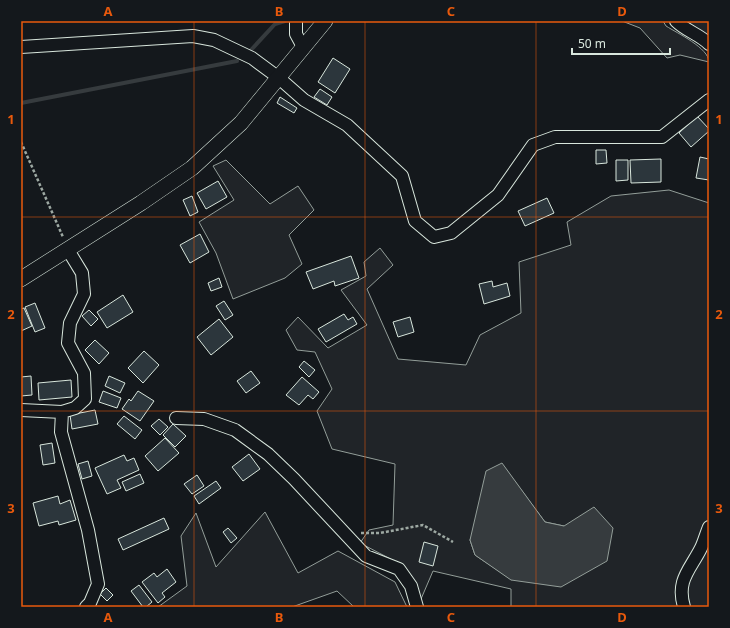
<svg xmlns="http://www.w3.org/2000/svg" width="730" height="628" viewBox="0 0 730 628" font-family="'Noto Sans',sans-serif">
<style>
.green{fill:#202428;stroke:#939e99;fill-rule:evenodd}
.water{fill:#363b3e;stroke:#939e99}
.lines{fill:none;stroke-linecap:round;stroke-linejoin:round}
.stream{stroke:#363b3e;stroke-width:4}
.building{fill:#2c363c;stroke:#d8e6dc}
.minor-casing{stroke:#d8e6dc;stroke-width:14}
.tertiary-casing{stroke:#d8e6dc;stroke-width:16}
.path{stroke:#9da8a2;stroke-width:2.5;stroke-dasharray:3 2;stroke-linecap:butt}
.minor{stroke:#14181c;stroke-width:12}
.tertiary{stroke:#14181c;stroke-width:15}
.grid{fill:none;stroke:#e8590c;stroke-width:1;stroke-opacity:0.55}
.neatline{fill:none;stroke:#e8590c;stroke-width:1.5}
.grid-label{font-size:13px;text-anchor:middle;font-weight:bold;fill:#e8590c}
</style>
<rect width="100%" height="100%" fill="#14181c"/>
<!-- green -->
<path class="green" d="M 622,21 L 663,21 L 666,26 C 677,33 709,48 709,62 L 680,55 L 667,58 L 640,28 Z
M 685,21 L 709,21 L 709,37 Z
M 226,160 L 270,204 L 298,186 L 314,210 L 289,235 L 302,264 L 285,278 L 233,299 L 216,253 L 199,222 L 234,200 L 213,166 Z
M 669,190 L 709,203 L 709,607 L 511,607 L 511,589 L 433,571 L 421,599 L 404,566 L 360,543 L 369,530 L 393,525 L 395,464 L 332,449 L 317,411 L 332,389 L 315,352 L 297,350 L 286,330 L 298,317 L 328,348 L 367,325 L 341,290 L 366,276 L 364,262 L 380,248 L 393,265 L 367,289 L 398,359 L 466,365 L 480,335 L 521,313 L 519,262 L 571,245 L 567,222 L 611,196 ZM 502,464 L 545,522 L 564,526 L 512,580 L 475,555 L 470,540 Z
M 265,512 L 298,573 L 338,551 L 395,582 L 407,607 L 354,607 L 337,591 L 292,607 L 158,607 L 187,586 L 181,536 L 196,513 L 216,567 Z"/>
<!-- water -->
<path class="water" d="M 502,463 L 545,522 L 564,526 L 594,507 L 613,528 L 607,561 L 561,587 L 511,580 L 475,555 L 470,540 L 486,471 Z"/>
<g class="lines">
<!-- stream -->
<path class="stream" d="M 251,50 L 275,24 L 285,21
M 21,103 L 237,61"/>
</g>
<!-- building -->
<path class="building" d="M 333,58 L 350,69 L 335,93 L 318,82 Z
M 320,89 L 332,97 L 327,105 L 314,97 Z
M 280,97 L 297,108 L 294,113 L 277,103 Z
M 697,116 L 709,129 L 709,131 L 691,147 L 679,133 Z
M 596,150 L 606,150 L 607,163 L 596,164 Z
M 700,157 L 709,159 L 709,180 L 696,178 Z
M 661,159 L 661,182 L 631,183 L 630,160 Z
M 616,160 L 628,160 L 628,180 L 616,181 Z
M 218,181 L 227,197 L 206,209 L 197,193 Z
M 192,196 L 198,212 L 190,216 L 183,200 Z
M 547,198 L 554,213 L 525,226 L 518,211 Z
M 200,234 L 209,252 L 190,263 L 180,245 Z
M 351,256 L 359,278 L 335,286 L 334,281 L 313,289 L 306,272 Z
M 219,278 L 222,287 L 211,291 L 208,283 Z
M 492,281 L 493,287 L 507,283 L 510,296 L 484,304 L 479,284 Z
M 123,295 L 133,312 L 107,328 L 97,312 Z
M 224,301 L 233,315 L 225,320 L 216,306 Z
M 35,303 L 45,328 L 35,332 L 25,307 Z
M 24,308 L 32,326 L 21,331 L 21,309 Z
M 89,310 L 98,319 L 91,326 L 82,316 Z
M 344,314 L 348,320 L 353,317 L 357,324 L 326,342 L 318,329 Z
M 410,317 L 414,332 L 398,337 L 393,322 Z
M 219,319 L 233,337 L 211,355 L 197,337 Z
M 95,340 L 109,353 L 99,364 L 85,350 Z
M 144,351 L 159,365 L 143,383 L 128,368 Z
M 304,361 L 315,370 L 309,377 L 299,367 Z
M 251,371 L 260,383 L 246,393 L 237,381 Z
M 31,376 L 32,395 L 21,396 L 21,377 Z
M 109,376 L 125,383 L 120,393 L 105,386 Z
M 302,377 L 319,392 L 313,399 L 308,395 L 299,405 L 286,395 Z
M 71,380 L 72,397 L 39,400 L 38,383 Z
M 103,391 L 121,398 L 117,408 L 99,402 Z
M 138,391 L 154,401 L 140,421 L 122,409 L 129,399 L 131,401 Z
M 95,410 L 98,424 L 72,429 L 70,415 Z
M 124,416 L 142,430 L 135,439 L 117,424 Z
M 159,419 L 168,427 L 160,435 L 151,426 Z
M 173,424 L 186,436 L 175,447 L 163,435 Z
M 165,438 L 179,453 L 158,471 L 145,456 Z
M 52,443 L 55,463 L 43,465 L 40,445 Z
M 249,454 L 260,469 L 243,481 L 232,467 Z
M 124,455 L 127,461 L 134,458 L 139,470 L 117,480 L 121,488 L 107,494 L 95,468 Z
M 88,461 L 92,476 L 82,479 L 78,464 Z
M 140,474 L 144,483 L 126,491 L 122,482 Z
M 197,475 L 204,486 L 192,494 L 184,484 Z
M 216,481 L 221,488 L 199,504 L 194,496 Z
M 58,496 L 60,504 L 70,500 L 76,520 L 59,525 L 58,521 L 39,526 L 33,503 Z
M 164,518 L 169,529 L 123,550 L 118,539 Z
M 228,528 L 237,538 L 231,543 L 223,532 Z
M 424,542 L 438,546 L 433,566 L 419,562 Z
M 167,569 L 176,582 L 162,593 L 165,597 L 158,603 L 142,582 L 154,573 L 157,577 Z
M 139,585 L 152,602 L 146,607 L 143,607 L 131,591 Z
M 106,588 L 113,595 L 107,601 L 100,594 Z"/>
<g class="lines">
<!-- minor casing -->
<g class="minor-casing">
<path id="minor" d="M 296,21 L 296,34 L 303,47
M 676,21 C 686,31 699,34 709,44
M 21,47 L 193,36 L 214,40 L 252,58 L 279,78 L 304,100 L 347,125 L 402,176 L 415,221 L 434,237 L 451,233 L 498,195 L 533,145 L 555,137 L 662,137 L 709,100
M 21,410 L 62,412 L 75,408 L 85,399 L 84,373 L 68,343 L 70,323 L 84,294 L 82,273 L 68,250
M 62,412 L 61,432 L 88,530 L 98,584 L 90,603 L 86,607
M 176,418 L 204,419 L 235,430 L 268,454 L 294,479 L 366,556 L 399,569 L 411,586 L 417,607
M 684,607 C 676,580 690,570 701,548 C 704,542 706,534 709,527"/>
</g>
<!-- tertiary casing -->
<g class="tertiary-casing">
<path id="tertiary" d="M 21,279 L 141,203 L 192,168 L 241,123 L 325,21"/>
</g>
<!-- path -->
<path class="path" d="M 21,142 L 63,237
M 361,533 L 380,533 L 423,525 L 453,542"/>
<!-- minor -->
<use href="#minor" class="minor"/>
<!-- tertiary -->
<use href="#tertiary" class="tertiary"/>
</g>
<!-- grid -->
<path class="grid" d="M 194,21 L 194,607M 365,21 L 365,607M 536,21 L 536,607M 21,217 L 709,217M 21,411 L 709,411"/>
<!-- border -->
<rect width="730" height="628" fill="none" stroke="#14181c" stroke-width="44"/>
<!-- scale -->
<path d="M572 48v6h98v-6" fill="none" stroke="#d8e6dc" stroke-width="2"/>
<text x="578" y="48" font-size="12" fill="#d8e6dc" stroke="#14181c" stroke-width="3" paint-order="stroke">50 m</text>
<rect x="22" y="22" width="686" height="584" class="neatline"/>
<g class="grid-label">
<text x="108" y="16">A</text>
<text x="279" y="16">B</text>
<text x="451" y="16">C</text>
<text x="622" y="16">D</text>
<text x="11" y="124">1</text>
<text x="719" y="124">1</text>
<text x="11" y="319">2</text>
<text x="719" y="319">2</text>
<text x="11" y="513">3</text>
<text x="719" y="513">3</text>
<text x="108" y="622">A</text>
<text x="279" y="622">B</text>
<text x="451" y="622">C</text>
<text x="622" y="622">D</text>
</g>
</svg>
